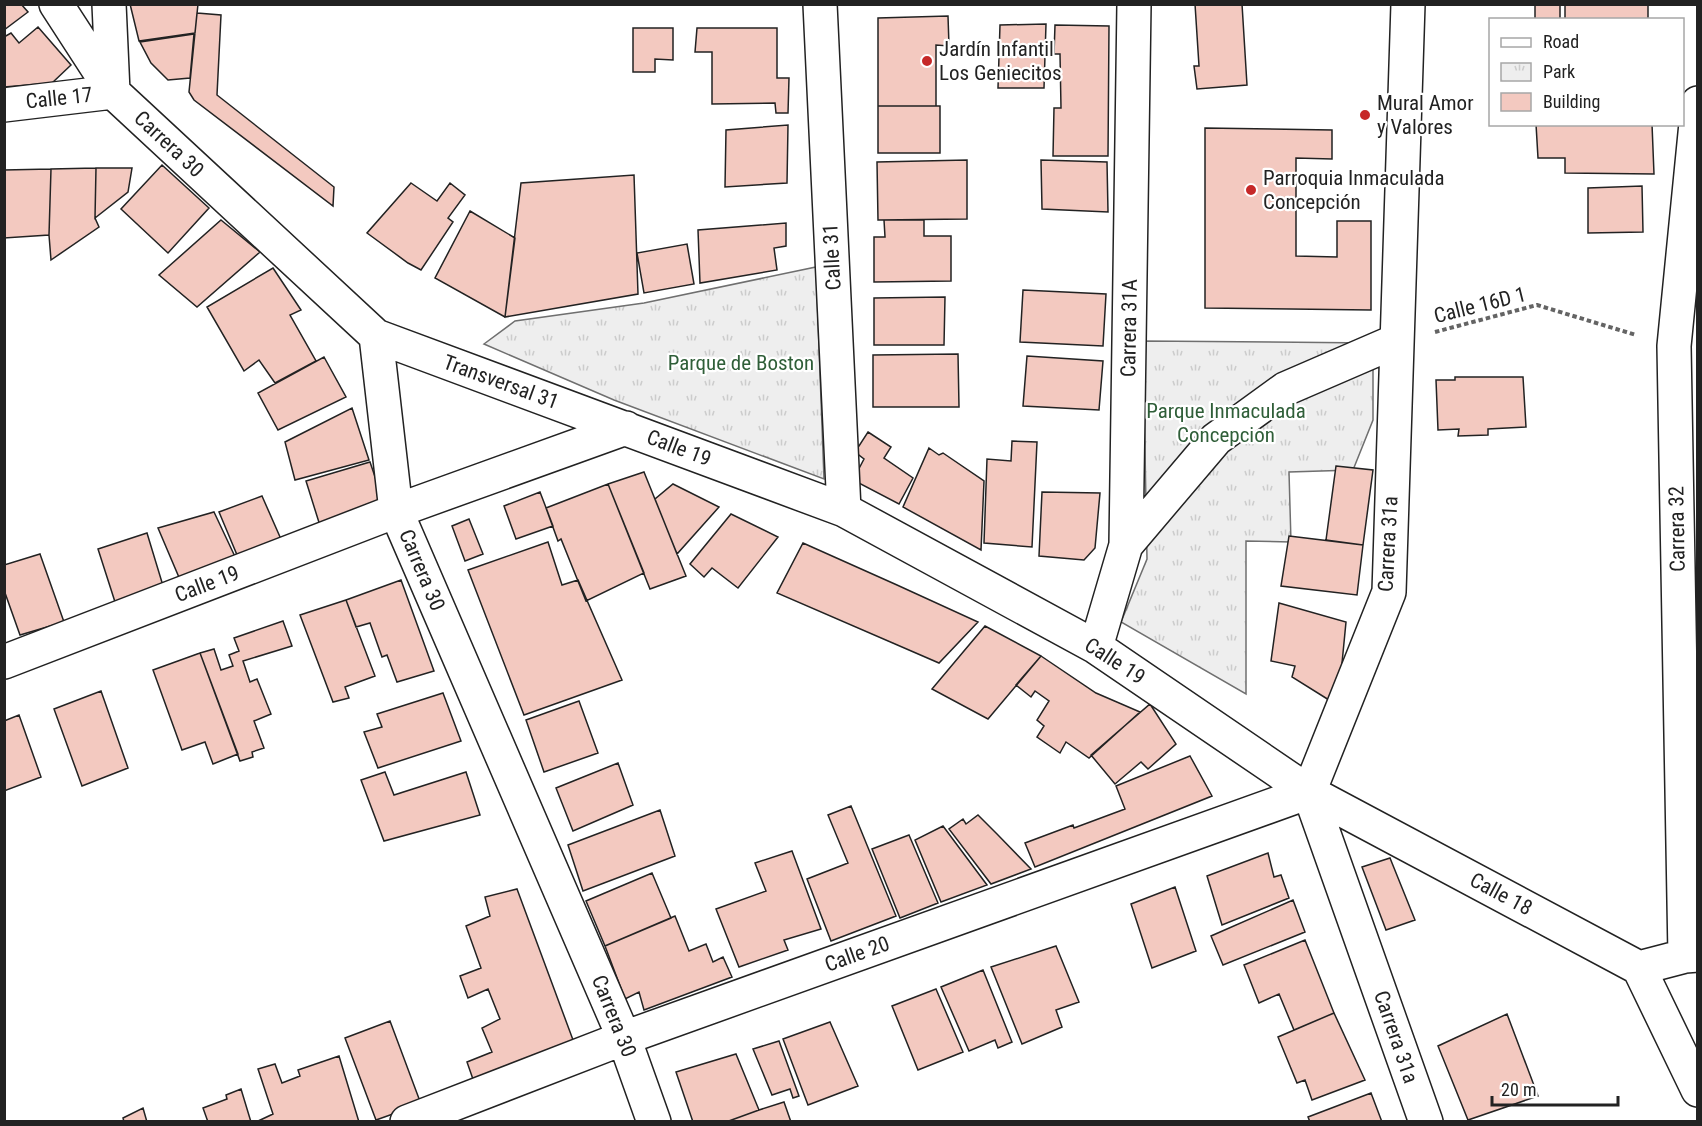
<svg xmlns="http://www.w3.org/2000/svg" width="1702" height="1126" viewBox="0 0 1702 1126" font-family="'Roboto Condensed',sans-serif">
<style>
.park{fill:url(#park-tufts);stroke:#6f6f6f;stroke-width:1.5}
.building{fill:#f3c9c0;stroke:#222;stroke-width:1.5}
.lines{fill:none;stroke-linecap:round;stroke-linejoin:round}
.minor-casing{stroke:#222;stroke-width:36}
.path{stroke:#646464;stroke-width:4;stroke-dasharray:4.5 3;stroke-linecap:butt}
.minor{stroke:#fff;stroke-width:33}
.poi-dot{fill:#c62828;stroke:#fff;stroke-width:2}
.labels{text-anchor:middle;stroke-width:4.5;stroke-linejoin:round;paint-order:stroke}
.poi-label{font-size:21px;fill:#222;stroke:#fff;text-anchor:start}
.street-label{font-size:21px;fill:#222;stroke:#fff}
.park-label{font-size:21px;fill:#2f5e38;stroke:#fff}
</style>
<defs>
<pattern id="park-tufts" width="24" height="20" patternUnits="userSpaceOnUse" patternTransform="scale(1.5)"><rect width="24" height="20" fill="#eee"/><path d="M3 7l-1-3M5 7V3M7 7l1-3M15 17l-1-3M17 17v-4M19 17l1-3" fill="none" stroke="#ccc"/></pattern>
</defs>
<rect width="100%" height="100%" fill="#fff"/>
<!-- park -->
<path class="park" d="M 816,267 L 824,479 L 614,400 L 484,344 L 515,321 L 644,303 Z
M 1143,341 L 1373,343 L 1373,420 L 1353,470 L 1289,472 L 1291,542 L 1246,541 L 1246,694 L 1121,622 L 1147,559 Z"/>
<!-- building -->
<path class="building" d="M 4,4 L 21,4 L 28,12 L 4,30 Z
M 130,4 L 198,4 L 195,33 L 139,41 Z
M 1195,4 L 1242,4 L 1247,85 L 1197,89 L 1194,66 L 1199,66 Z
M 1560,4 L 1560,20 L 1535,20 L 1535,5 Z
M 1565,4 L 1648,4 L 1648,20 L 1565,20 Z
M 197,13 L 221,15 L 217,95 L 334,187 L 333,206 L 194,100 L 189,92 Z
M 948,16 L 949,46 L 936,45 L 936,106 L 878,106 L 878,18 Z
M 1046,24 L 1044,88 L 998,88 L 1000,25 Z
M 1055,25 L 1109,26 L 1108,156 L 1053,156 L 1054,108 L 1061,108 L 1060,54 L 1054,54 Z
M 38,27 L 71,65 L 52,83 L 4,87 L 4,37 L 11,33 L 19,43 Z
M 633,28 L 673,28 L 673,60 L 655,59 L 655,72 L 633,72 Z
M 697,28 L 777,28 L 777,78 L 789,78 L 788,113 L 776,113 L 775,103 L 712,104 L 712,52 L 695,52 Z
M 194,34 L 190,78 L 168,80 L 151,63 L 140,42 Z
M 878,106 L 940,106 L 940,153 L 878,153 Z
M 1536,124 L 1652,124 L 1654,174 L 1565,173 L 1565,158 L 1538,158 Z
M 788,125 L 787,183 L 725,187 L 726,130 Z
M 1205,128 L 1332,130 L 1332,159 L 1296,158 L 1296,256 L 1337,257 L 1337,221 L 1371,221 L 1371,310 L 1205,308 Z
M 967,160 L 967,219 L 878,220 L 877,162 Z
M 1041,160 L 1107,162 L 1108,212 L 1042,209 Z
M 162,165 L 209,208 L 168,253 L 121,209 Z
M 96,168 L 132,168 L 128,192 L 95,218 Z
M 96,168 L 95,218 L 99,227 L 51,260 L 49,235 L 51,169 Z
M 51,169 L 49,235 L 4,238 L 4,170 Z
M 634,175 L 638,294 L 505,317 L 521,183 Z
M 411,183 L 437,201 L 450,183 L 465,195 L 448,218 L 453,222 L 421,270 L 408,263 L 367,233 Z
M 1642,186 L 1643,232 L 1588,233 L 1588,188 Z
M 470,211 L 515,238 L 505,317 L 435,278 Z
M 221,220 L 260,252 L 197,307 L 159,275 Z
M 884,220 L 924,220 L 924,236 L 951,236 L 951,281 L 874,282 L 874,237 L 885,237 Z
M 786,223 L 786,246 L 774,248 L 777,270 L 700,283 L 698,230 Z
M 687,244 L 694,284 L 644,293 L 637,253 Z
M 273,268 L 301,310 L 290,315 L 316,361 L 275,383 L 259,360 L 244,371 L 207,307 Z
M 1023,290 L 1106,294 L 1103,346 L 1020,342 Z
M 945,297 L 944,345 L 874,345 L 874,298 Z
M 958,354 L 959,407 L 873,407 L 873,355 Z
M 1027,356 L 1103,361 L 1099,410 L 1023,406 Z
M 324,357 L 346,397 L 278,430 L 258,393 Z
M 1455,377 L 1523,377 L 1526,427 L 1488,429 L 1488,435 L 1458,436 L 1459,429 L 1438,430 L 1436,380 L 1455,380 Z
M 352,408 L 369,460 L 295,480 L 285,442 Z
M 868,432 L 891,447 L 884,458 L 913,478 L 899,504 L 853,480 L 864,459 L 855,452 Z
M 1012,441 L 1037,442 L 1032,547 L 984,543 L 987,459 L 1011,461 Z
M 929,448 L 939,455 L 943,453 L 984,481 L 981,550 L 903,507 Z
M 370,462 L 387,512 L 322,532 L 306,481 Z
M 1336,466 L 1373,470 L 1363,545 L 1326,540 Z
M 644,472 L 686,576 L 650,589 L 608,484 Z
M 608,484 L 644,573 L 586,601 L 561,539 L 558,541 L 546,508 Z
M 673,484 L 719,507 L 677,554 L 655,499 Z
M 540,492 L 553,526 L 516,539 L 504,506 Z
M 1042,492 L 1100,493 L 1095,548 L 1084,560 L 1039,556 Z
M 262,496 L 284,546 L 240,562 L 219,512 Z
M 214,512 L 238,563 L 181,582 L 158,528 Z
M 731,514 L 778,537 L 738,588 L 712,568 L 704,577 L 690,564 Z
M 469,519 L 483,554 L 465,561 L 452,526 Z
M 147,533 L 164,589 L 116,605 L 98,549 Z
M 1289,536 L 1363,545 L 1357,595 L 1281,586 Z
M 548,542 L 562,585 L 578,580 L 622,680 L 524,715 L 468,570 Z
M 803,543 L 897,585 L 978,622 L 939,663 L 777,593 Z
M 40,554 L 64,622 L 20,635 L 4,590 L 4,565 Z
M 401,580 L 434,671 L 397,682 L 387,655 L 382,657 L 370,623 L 356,627 L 346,600 Z
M 346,600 L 375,676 L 345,687 L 349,698 L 333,702 L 300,615 Z
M 1279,603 L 1346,622 L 1339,694 L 1329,700 L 1292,677 L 1295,666 L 1271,661 Z
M 283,621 L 292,646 L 243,661 L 250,682 L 257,679 L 271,714 L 254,721 L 264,748 L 252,752 L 253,757 L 240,761 L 200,653 L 214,649 L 221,670 L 233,666 L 229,655 L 239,651 L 234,638 Z
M 985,626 L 1041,656 L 988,719 L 932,689 Z
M 200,653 L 238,754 L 213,764 L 205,742 L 182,750 L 153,670 Z
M 1041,656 L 1096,693 L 1140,712 L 1089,758 L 1066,742 L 1060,753 L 1037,737 L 1044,726 L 1037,720 L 1049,701 L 1035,691 L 1031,697 L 1016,685 Z
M 101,691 L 128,768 L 82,786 L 54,709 Z
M 443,693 L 461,741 L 378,768 L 364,732 L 382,727 L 377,714 Z
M 579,701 L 598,753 L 544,772 L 526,720 Z
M 1150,704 L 1176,744 L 1148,769 L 1141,762 L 1115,784 L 1091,755 Z
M 19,715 L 41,777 L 4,791 L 4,721 Z
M 1190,756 L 1212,796 L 1035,867 L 1025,843 L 1073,825 L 1074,828 L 1125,809 L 1116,786 Z
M 618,763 L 633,805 L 573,831 L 556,788 Z
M 385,772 L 394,795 L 466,772 L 480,815 L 384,841 L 361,780 Z
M 851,806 L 896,916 L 831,941 L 807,879 L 848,863 L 828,815 Z
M 660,810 L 675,856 L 583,891 L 568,845 Z
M 978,815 L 997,834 L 1031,869 L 991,884 L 949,829 L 963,819 L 966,824 Z
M 943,826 L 987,885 L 941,902 L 915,840 Z
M 909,835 L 938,903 L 900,918 L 872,849 Z
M 792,851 L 821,929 L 784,940 L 788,950 L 739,967 L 716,909 L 766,891 L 755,863 Z
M 1268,853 L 1274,877 L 1281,875 L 1289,898 L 1222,925 L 1207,876 Z
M 1390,858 L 1415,920 L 1386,930 L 1362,867 Z
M 652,873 L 671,918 L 605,946 L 586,901 Z
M 1175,887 L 1196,951 L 1152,968 L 1131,904 Z
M 517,889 L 576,1048 L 475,1085 L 467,1062 L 492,1052 L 482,1028 L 500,1019 L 488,989 L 468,998 L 460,976 L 481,968 L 466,926 L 490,916 L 485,897 Z
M 1293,900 L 1305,932 L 1223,965 L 1211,936 Z
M 675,916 L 689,951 L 706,944 L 713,962 L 723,957 L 732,977 L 644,1010 L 639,992 L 625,999 L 605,946 Z
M 1305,940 L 1334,1013 L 1294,1030 L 1279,994 L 1259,1003 L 1244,965 Z
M 1056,946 L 1079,1002 L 1056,1010 L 1062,1027 L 1022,1044 L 991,967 Z
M 983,970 L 1012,1042 L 998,1048 L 995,1040 L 969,1051 L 941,987 Z
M 936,989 L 963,1052 L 918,1070 L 892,1006 Z
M 1334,1013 L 1365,1080 L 1312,1100 L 1305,1080 L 1297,1083 L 1278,1037 Z
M 1507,1014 L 1538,1096 L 1468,1120 L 1438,1046 Z
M 390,1021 L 421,1104 L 376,1120 L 345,1038 Z
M 830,1022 L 858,1086 L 808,1105 L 783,1039 Z
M 779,1041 L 799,1096 L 793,1098 L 790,1089 L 772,1095 L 753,1049 Z
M 736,1054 L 759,1110 L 726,1122 L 693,1122 L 676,1072 Z
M 339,1056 L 359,1122 L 256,1122 L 273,1114 L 258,1069 L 275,1064 L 282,1083 L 300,1076 L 298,1070 Z
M 241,1089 L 251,1122 L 208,1122 L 203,1108 L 227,1099 L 226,1095 Z
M 1371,1093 L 1382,1122 L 1310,1122 L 1308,1117 Z
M 784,1102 L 791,1122 L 726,1122 L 759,1110 Z
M 143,1108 L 147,1122 L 124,1122 L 123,1118 Z"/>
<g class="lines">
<!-- minor casing -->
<g class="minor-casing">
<path id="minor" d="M 56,4 L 113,92 L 376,336 L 396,511 L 624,1038 L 654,1122
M 820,4 L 844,510
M 1408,4 L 1389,592 L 1309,792 L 1426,1122
M 4,105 L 113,92 L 109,4
M 376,336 L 844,510 L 1096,647 L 1309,792 L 1639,968 L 1685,956 L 1698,955
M 1126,545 L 1216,439 L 1285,389 L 1396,341
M 1096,647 L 1126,545 L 1134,4
M 4,662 L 396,511 L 626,428
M 1685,956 L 1674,346 L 1698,103
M 1639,968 L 1698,1090
M 407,1122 L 624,1038 L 1309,792"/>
</g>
<!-- path -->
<path class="path" d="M 1435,332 L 1537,305 L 1636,335"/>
<!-- minor -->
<use href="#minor" class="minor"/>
</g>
<!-- markers -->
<g class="poi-dot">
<circle cx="927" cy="61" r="6"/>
<circle cx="1365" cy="115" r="6"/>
<circle cx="1251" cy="190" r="6"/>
</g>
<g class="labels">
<!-- poi labels -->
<g class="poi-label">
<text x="939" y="56">Jardín Infantil<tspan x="939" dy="24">Los Geniecitos</tspan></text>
<text x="1377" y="110">Mural Amor<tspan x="1377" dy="24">y Valores</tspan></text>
<text x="1263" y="185">Parroquia Inmaculada<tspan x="1263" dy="24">Concepción</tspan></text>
</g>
<!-- street labels -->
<g class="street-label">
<text transform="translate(59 98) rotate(-6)" y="7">Calle 17</text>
<text transform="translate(169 144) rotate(43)" y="7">Carrera 30</text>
<text transform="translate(832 257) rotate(-93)" y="7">Calle 31</text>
<text transform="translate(1480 305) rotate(-14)" y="7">Calle 16D 1</text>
<text transform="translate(1129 328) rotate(-89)" y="7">Carrera 31A</text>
<text transform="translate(501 382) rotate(20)" y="7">Transversal 31</text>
<text transform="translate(679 448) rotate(21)" y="7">Calle 19</text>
<text transform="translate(1677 529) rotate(-91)" y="7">Carrera 32</text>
<text transform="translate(1388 544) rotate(-87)" y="7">Carrera 31a</text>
<text transform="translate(422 570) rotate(67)" y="7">Carrera 30</text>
<text transform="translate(207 584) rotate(-21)" y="7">Calle 19</text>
<text transform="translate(1115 661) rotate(33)" y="7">Calle 19</text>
<text transform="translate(1501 894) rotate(28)" y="7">Calle 18</text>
<text transform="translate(857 954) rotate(-20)" y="7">Calle 20</text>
<text transform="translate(614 1016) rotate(68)" y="7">Carrera 30</text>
<text transform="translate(1396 1037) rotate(71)" y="7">Carrera 31a</text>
</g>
<!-- park labels -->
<g class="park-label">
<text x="741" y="370">Parque de Boston</text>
<text x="1226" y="418">Parque Inmaculada<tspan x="1226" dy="24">Concepcion</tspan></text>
</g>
</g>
<!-- border -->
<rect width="1702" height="1126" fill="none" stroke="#222222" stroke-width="12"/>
<!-- legend -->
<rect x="1489" y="18" width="195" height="108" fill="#ffffff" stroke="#a7a7a7" stroke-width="1.5"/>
<rect x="1501" y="38" width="30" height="9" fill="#ffffff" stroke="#a7a7a7" stroke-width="1.5"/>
<text x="1543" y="48" font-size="18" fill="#222222">Road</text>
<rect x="1501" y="63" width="30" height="18" fill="url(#park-tufts)" stroke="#a7a7a7" stroke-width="1.5"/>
<text x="1543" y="78" font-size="18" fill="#222222">Park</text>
<rect x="1501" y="93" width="30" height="18" fill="#f3c9c0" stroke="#a7a7a7" stroke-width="1.5"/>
<text x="1543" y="108" font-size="18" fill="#222222">Building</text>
<!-- scale -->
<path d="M1492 1096v9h126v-9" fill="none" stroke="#222222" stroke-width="3"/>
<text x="1501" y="1096" font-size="18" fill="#222222" stroke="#ffffff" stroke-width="4.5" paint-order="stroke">20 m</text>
</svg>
